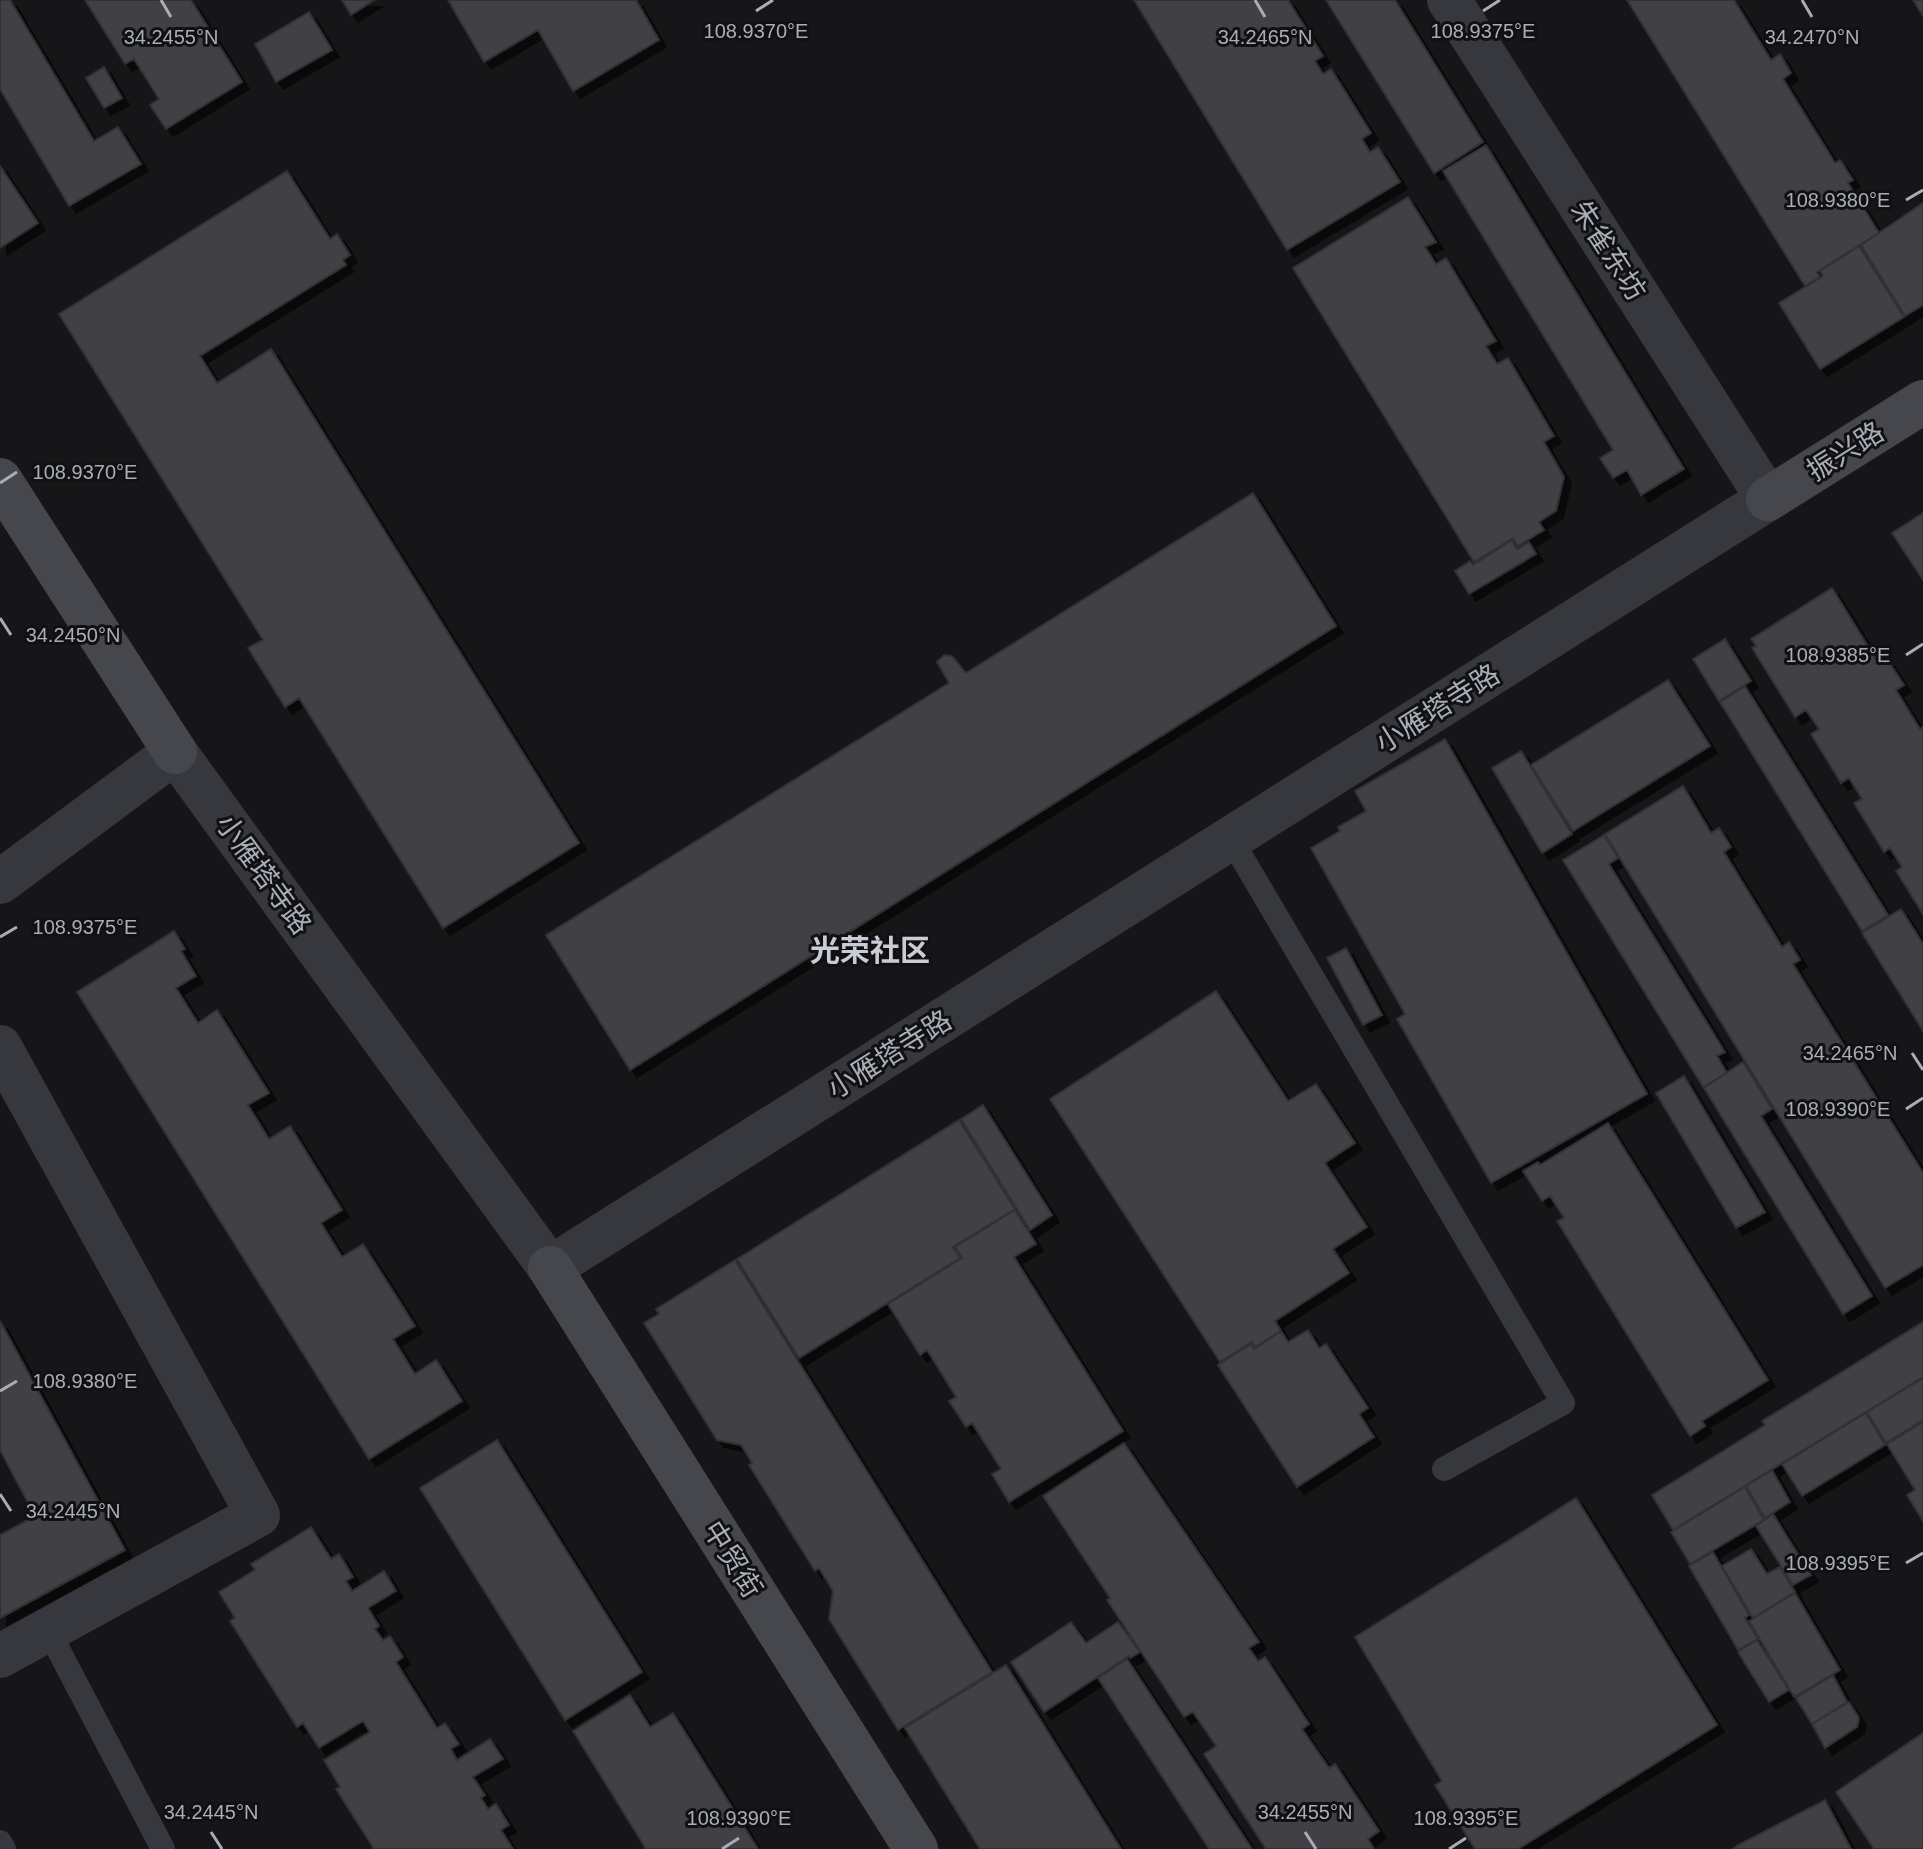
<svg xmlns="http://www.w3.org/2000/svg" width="1923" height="1849" viewBox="0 0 1923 1849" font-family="Arial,'Noto Sans SC',sans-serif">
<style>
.building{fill:#404145;stroke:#303034;stroke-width:2;filter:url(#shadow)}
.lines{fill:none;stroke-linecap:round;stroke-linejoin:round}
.lane{stroke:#37383d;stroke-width:24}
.street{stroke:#37383d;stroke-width:44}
.secondary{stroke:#45474d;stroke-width:44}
.ticks{fill:none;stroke:#a8adb8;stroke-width:3}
.labels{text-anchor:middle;stroke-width:6;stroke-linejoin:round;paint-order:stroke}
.street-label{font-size:28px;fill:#a8adb8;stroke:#111113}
.neighbourhood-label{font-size:30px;font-weight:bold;fill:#c9ccd4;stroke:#111113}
.ticks-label{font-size:20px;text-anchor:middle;fill:#a8adb8;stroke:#111113;stroke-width:6;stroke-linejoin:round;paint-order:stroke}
</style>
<defs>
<filter id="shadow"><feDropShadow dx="7" dy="7" stdDeviation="0" flood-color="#0009"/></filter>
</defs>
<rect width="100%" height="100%" fill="#161618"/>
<!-- building -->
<path class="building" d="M 0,0 L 10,0 L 94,141 L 118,127 L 141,164 L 69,206 L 0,89 Z
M 85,0 L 191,0 L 242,82 L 166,129 L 150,105 L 159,99 L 134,59 L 125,64 Z
M 342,0 L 374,0 L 351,15 Z
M 448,0 L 636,0 L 659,40 L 573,91 L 538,30 L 484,62 Z
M 1134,0 L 1288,0 L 1323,56 L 1315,61 L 1323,74 L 1331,69 L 1371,133 L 1362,139 L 1370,152 L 1378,147 L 1400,182 L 1287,250 Z
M 1326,0 L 1395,0 L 1483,142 L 1434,173 Z
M 1627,0 L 1734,0 L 1771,60 L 1780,54 L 1791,73 L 1783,79 L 1835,163 L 1840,160 L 1853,180 L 1848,183 L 1879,233 L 1817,272 L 1820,277 L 1805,286 Z
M 1913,0 L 1923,0 L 1923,16 Z
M 309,12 L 332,50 L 276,82 L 255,44 Z
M 104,67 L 122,98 L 104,108 L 86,78 Z
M 1486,145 L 1684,469 L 1641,495 L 1627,470 L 1613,478 L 1600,458 L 1613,450 L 1443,171 Z
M 0,166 L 38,223 L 0,248 Z
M 287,171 L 330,239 L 337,234 L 350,255 L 343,260 L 346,265 L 200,356 L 217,383 L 271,349 L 579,843 L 443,928 L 299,698 L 285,707 L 248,648 L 263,640 L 59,314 Z
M 1408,197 L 1436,242 L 1425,247 L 1436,264 L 1446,258 L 1496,341 L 1486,346 L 1497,364 L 1508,358 L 1554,436 L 1544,442 L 1564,477 L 1556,511 L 1539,522 L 1544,530 L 1518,546 L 1513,538 L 1474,562 L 1293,268 Z
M 1923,203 L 1923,305 L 1905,316 L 1861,245 Z
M 1859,246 L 1904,317 L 1820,369 L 1779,303 L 1823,276 L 1820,271 Z
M 1253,493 L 1336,626 L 630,1070 L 546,935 L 949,683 L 937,662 L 944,655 L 952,656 L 966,673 Z
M 1923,513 L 1923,580 L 1892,533 Z
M 1512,540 L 1517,549 L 1529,542 L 1536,554 L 1469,594 L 1455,571 L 1470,561 L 1473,565 Z
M 1832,588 L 1879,664 L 1887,659 L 1904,685 L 1896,690 L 1920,729 L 1923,727 L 1923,914 L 1896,871 L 1902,867 L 1890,848 L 1884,852 L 1854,803 L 1862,799 L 1849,778 L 1841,783 L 1811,734 L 1819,729 L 1806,710 L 1795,717 L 1752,648 L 1756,646 L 1751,639 Z
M 1725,639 L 1751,681 L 1719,701 L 1693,659 Z
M 1668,680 L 1710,746 L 1573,831 L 1531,765 Z
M 1745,686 L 1888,915 L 1862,931 L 1720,702 Z
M 1445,739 L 1647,1094 L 1491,1183 L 1397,1019 L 1405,1014 L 1311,848 L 1340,831 L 1338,827 L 1366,811 L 1355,791 Z
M 1521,751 L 1572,834 L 1542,853 L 1492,768 Z
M 1683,786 L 1711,833 L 1719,828 L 1731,847 L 1724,852 L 1782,947 L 1789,942 L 1800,960 L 1793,964 L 1923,1173 L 1923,1265 L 1885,1288 L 1605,834 Z
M 1604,835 L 1618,858 L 1609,864 L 1725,1052 L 1717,1056 L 1727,1073 L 1703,1087 L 1563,860 Z
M 1901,909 L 1923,944 L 1923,1031 L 1862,933 Z
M 174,931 L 185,949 L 181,951 L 196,976 L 176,988 L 198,1023 L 217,1010 L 269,1093 L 248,1105 L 269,1139 L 290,1126 L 342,1210 L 321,1223 L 342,1257 L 363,1244 L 415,1326 L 393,1339 L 415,1374 L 436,1360 L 462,1401 L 369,1459 L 77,992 Z
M 1346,948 L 1382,1015 L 1363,1025 L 1327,958 Z
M 1216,991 L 1288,1101 L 1316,1084 L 1355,1143 L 1325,1163 L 1367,1227 L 1333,1249 L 1349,1273 L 1275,1321 L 1281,1331 L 1255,1347 L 1252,1342 L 1220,1362 L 1050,1099 Z
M 1743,1062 L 1772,1109 L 1761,1116 L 1872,1296 L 1843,1314 L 1704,1088 Z
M 1684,1076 L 1765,1212 L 1736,1228 L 1656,1093 Z
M 983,1105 L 1052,1215 L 1030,1230 L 961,1119 Z
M 959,1120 L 1015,1209 L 953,1247 L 960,1258 L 799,1358 L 737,1259 Z
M 1608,1123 L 1768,1380 L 1702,1421 L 1705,1426 L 1690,1436 L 1557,1221 L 1564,1218 L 1550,1196 L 1542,1201 L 1523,1171 L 1538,1162 L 1540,1165 Z
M 1015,1210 L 1036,1244 L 1014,1257 L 1123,1431 L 1009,1502 L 992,1474 L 1001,1469 L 972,1423 L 966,1427 L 949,1401 L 956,1397 L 927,1350 L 920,1355 L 888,1304 L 962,1258 L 955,1247 Z
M 735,1260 L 992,1672 L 898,1730 L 829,1619 L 833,1591 L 819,1568 L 815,1571 L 749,1465 L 752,1463 L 741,1445 L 717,1440 L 644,1323 L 659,1314 L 656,1309 Z
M 0,1321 L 125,1550 L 0,1618 L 0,1535 L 35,1516 L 0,1450 Z
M 1923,1322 L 1923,1377 L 1673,1530 L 1652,1495 L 1765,1425 L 1762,1421 Z
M 1308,1330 L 1319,1348 L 1326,1344 L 1368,1408 L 1359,1414 L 1374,1437 L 1297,1487 L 1218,1365 L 1251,1344 L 1254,1349 L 1281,1331 L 1288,1342 Z
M 1923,1378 L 1923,1420 L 1886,1443 L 1867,1412 Z
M 1866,1413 L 1885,1445 L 1802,1496 L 1782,1464 Z
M 1923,1422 L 1923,1521 L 1907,1495 L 1915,1490 L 1887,1444 Z
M 497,1440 L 642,1672 L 565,1720 L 420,1488 Z
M 1124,1443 L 1259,1642 L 1249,1648 L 1258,1661 L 1265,1657 L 1309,1724 L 1302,1729 L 1329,1768 L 1335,1764 L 1379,1831 L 1368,1839 L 1374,1849 L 1266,1849 L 1204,1754 L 1216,1746 L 1193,1712 L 1184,1717 L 1107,1600 L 1110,1598 L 1043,1496 Z
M 1772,1470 L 1790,1502 L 1765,1518 L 1746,1486 Z
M 1745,1487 L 1764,1520 L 1690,1564 L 1671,1532 Z
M 1576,1498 L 1717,1725 L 1518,1849 L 1475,1849 L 1435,1785 L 1442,1781 L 1355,1637 Z
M 1773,1514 L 1811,1575 L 1793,1585 L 1756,1526 Z
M 311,1527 L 331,1559 L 339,1554 L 353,1577 L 346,1581 L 352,1591 L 384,1571 L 396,1591 L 368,1608 L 379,1626 L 375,1629 L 383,1640 L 390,1636 L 403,1657 L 396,1662 L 437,1728 L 445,1723 L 459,1744 L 451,1749 L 457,1760 L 490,1739 L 503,1759 L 473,1777 L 485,1795 L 481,1798 L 488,1809 L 496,1804 L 509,1825 L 501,1830 L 513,1849 L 374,1849 L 336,1789 L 340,1787 L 324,1760 L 370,1732 L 363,1721 L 319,1748 L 303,1723 L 297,1727 L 230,1621 L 235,1618 L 219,1592 L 255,1570 L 251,1564 Z
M 1751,1549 L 1767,1574 L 1780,1567 L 1795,1592 L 1753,1618 L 1722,1566 Z
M 1713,1552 L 1749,1615 L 1745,1618 L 1758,1639 L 1738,1650 L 1689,1566 Z
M 1795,1593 L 1840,1670 L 1794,1697 L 1749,1621 Z
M 1071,1622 L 1086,1643 L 1118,1622 L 1140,1652 L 1130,1658 L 1129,1656 L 1044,1712 L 1011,1662 Z
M 1757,1640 L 1789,1690 L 1769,1702 L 1738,1652 Z
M 1127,1659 L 1252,1849 L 1209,1849 L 1098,1678 Z
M 1006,1665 L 1121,1849 L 980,1849 L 905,1728 Z
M 1833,1675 L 1847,1702 L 1812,1724 L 1796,1698 Z
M 630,1695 L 650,1727 L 673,1713 L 758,1849 L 646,1849 L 573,1731 Z
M 1849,1702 L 1859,1718 L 1857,1727 L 1825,1748 L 1812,1724 Z
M 1923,1733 L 1923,1849 L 1874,1849 L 1836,1792 Z
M 1825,1800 L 1851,1849 L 1733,1849 L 1738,1845 Z"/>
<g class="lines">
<!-- lane -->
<path class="lane" d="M 1231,839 L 1563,1403 L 1444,1469
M 48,1630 L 163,1849
M 0,1842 L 4,1849"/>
<!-- street -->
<path class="street" d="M 0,882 L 175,752 L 550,1268 L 1768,499 L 1449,0
M 0,1047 L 258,1515 L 0,1656"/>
<!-- secondary -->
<path class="secondary" d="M 0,480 L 175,752
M 1768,499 L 1923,402
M 550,1268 L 916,1849"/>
</g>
<!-- ticks -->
<path class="ticks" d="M 161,0 L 171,17M 1255,0 L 1265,17M 1802,0 L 1812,17M 756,11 L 773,0M 1483,11 L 1500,0M 1906,200 L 1923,190M 0,483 L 17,472M 0,618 L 11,635M 1906,655 L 1923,644M 0,937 L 17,927M 1912,1053 L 1923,1070M 1906,1109 L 1923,1098M 0,1391 L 17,1381M 0,1494 L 11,1511M 1906,1563 L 1923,1553M 211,1832 L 222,1849M 1305,1832 L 1316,1849M 722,1849 L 739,1838M 1449,1849 L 1466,1838"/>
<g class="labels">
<!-- street labels -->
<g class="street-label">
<text transform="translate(1609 250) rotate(57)" y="10">朱雀东坊</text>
<text transform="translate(1845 451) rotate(-32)" y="10">振兴路</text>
<text transform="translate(1437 708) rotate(-32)" y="10">小雁塔寺路</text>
<text transform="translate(264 874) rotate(54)" y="10">小雁塔寺路</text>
<text transform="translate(889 1054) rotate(-32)" y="10">小雁塔寺路</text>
<text transform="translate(733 1559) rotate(58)" y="10">中贸街</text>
</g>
<!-- neighbourhood labels -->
<g class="neighbourhood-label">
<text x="870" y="961">光荣社区</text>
</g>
</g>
<g class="ticks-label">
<text x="756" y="38">108.9370°E</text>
<text x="1483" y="38">108.9375°E</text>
<text x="1812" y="44">34.2470°N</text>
<text x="171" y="44">34.2455°N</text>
<text x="1265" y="44">34.2465°N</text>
<text x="1838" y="207">108.9380°E</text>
<text x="85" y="479">108.9370°E</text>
<text x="73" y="642">34.2450°N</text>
<text x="1838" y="662">108.9385°E</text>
<text x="85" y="934">108.9375°E</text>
<text x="1850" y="1060">34.2465°N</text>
<text x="1838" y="1116">108.9390°E</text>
<text x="85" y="1388">108.9380°E</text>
<text x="73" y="1518">34.2445°N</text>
<text x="1838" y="1570">108.9395°E</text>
<text x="211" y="1819">34.2445°N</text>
<text x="1305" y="1819">34.2455°N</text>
<text x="739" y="1825">108.9390°E</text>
<text x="1466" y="1825">108.9395°E</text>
</g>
</svg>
